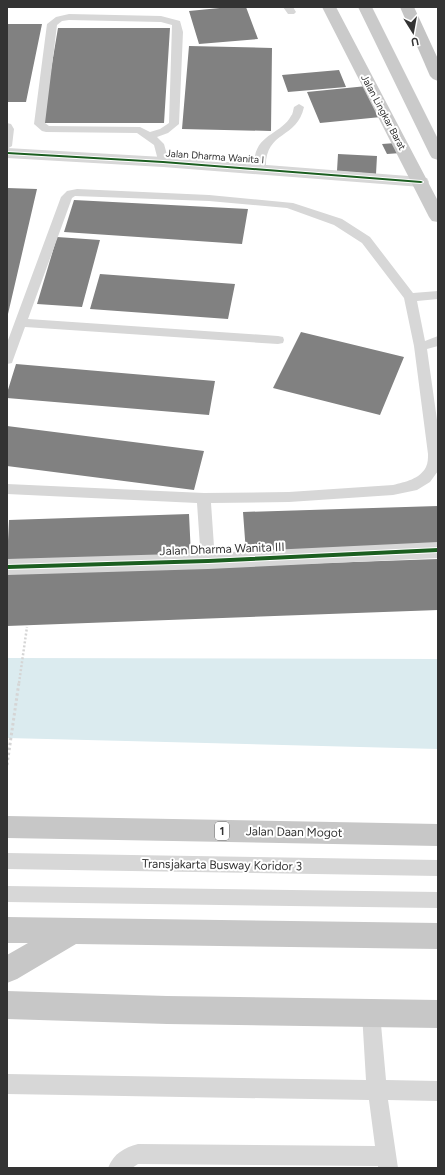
<svg xmlns="http://www.w3.org/2000/svg" width="445" height="1175" viewBox="0 0 445 1175" font-family="Figtree,sans-serif">
<style>
.water{fill:#dbebef}
.building{fill:#818181}
.lines{fill:none;stroke-linecap:round;stroke-linejoin:round}
.path-far1{stroke:#d5d5d5;stroke-width:2.5;stroke-dasharray:2 2;stroke-linecap:butt}
.path{stroke:#d5d5d5;stroke-width:3;stroke-dasharray:2.5 2.5;stroke-linecap:butt}
.service{fill:#d7d7d7;fill-rule:evenodd}
.minor{fill:#d7d7d7;fill-rule:evenodd}
.primary{fill:#cacaca;fill-rule:evenodd}
.trunk{fill:#c7c7c7;fill-rule:evenodd}
.motorway{fill:#c4c4c4;fill-rule:evenodd}
.cycleway-casing{stroke:#fff;stroke-width:2}
.cycleway{fill:#1b5e20;fill-rule:evenodd}
.labels{text-anchor:middle;stroke-width:4;stroke-linejoin:round;paint-order:stroke}
.far-street-label{font-size:10px;fill:#333;stroke:#fff}
.shield{fill:#fff;stroke:#707070;stroke-width:1}
.shield-label{font-size:11px;font-weight:bold;fill:#333}
.street-label{font-size:12px;fill:#333;stroke:#fff}
</style>
<rect width="100%" height="100%" fill="#fff"/>
<!-- water -->
<path class="water" d="M 7,658 L 438,659 L 438,749 L 7,738 Z"/>
<!-- building -->
<path class="building" d="M 230,7 L 246,7 L 258,39 L 199,44 L 189,11 Z
M 7,24 L 42,24 L 26,102 L 7,102 Z
M 58,28 L 170,28 L 164,123 L 42,123 Z
M 189,46 L 272,48 L 271,131 L 182,129 Z
M 339,70 L 346,87 L 288,92 L 282,75 Z
M 367,86 L 381,117 L 320,123 L 307,92 Z
M 396,143 L 401,153 L 387,154 L 382,144 Z
M 338,154 L 377,156 L 376,174 L 337,171 Z
M 7,188 L 37,189 L 8,314 L 7,314 Z
M 74,200 L 248,209 L 242,244 L 64,232 Z
M 57,237 L 100,240 L 82,307 L 37,304 Z
M 100,274 L 235,284 L 228,319 L 90,309 Z
M 301,332 L 404,357 L 380,415 L 273,388 Z
M 16,364 L 215,381 L 209,415 L 7,398 L 7,393 Z
M 7,426 L 204,451 L 194,490 L 7,466 Z
M 438,506 L 438,546 L 246,553 L 243,512 Z
M 189,514 L 191,556 L 7,562 L 9,520 Z
M 438,559 L 438,610 L 7,626 L 7,574 Z"/>
<g class="lines">
<!-- path-far1 -->
<path class="path-far1" d="M 19,683 L 27,627"/>
<!-- path -->
<path class="path" d="M 7,765 L 19,682"/>
<!-- service -->
<path class="service" d="M 283,7 L 293,7 L 296,12 L 294,14 L 288,14 Z
M 69,14 L 161,16 L 180,21 L 183,32 L 179,124 L 168,133 L 157,137 L 164,144 L 169,162 L 167,164 L 159,164 L 154,145 L 137,133 L 46,132 L 42,131 L 34,124 L 47,24 L 56,17 ZM 69,20 L 161,22 L 172,25 L 169,123 L 160,129 L 150,132 L 140,127 L 49,126 L 45,123 L 57,25 L 62,21 Z
M 299,104 L 304,107 C 297,140 264,130 266,169 L 264,171 L 256,171 C 253,167 254,161 255,156 C 259,134 282,133 291,116 C 293,114 293,110 294,107 Z
M 7,123 L 11,124 L 14,129 L 12,146 L 7,149 Z
M 77,189 L 209,195 L 293,203 L 342,219 L 370,237 L 413,293 L 438,291 L 438,299 L 417,301 L 425,341 L 438,336 L 438,346 L 427,349 L 438,427 L 438,471 L 430,482 L 417,490 L 393,495 L 289,502 L 211,503 L 215,561 L 213,565 L 208,567 L 203,565 L 201,561 L 197,503 L 7,494 L 7,484 L 204,493 L 289,492 L 393,485 C 405,482 420,479 426,467 C 428,463 428,458 428,454 L 414,346 L 404,298 L 362,243 L 334,225 L 287,208 L 209,201 L 75,196 L 72,198 L 28,319 L 278,336 L 283,337 L 284,340 L 283,343 L 278,344 L 25,327 L 13,360 L 12,363 L 7,364 L 7,343 L 61,197 L 67,191 Z
M 7,853 L 438,860 L 438,876 L 7,869 Z
M 7,886 L 438,892 L 438,908 L 7,902 Z
M 371,1004 L 378,1006 L 380,1013 L 386,1080 L 438,1081 L 438,1101 L 388,1100 L 398,1168 L 378,1168 L 378,1166 L 138,1164 L 132,1168 L 108,1168 C 114,1153 124,1148 138,1144 L 375,1146 L 369,1100 L 7,1094 L 7,1074 L 366,1080 L 362,1013 L 364,1006 Z"/>
<!-- minor -->
<path class="minor" d="M 7,148 L 163,157 L 421,177 L 427,178 L 429,182 L 427,186 L 421,187 L 163,167 L 7,158 Z
M 438,542 L 438,558 L 208,569 L 7,575 L 7,559 L 208,553 Z"/>
<!-- primary -->
<path class="primary" d="M 322,7 L 336,7 L 438,201 L 438,222 L 432,221 L 429,217 Z
M 358,7 L 372,7 L 438,139 L 438,160 L 432,158 L 430,155 Z"/>
<!-- trunk -->
<path class="trunk" d="M 7,816 L 438,824 L 438,846 L 7,838 Z
M 7,917 L 438,923 L 438,949 L 76,944 L 17,979 L 7,983 L 7,955 L 28,943 L 7,943 Z
M 7,991 L 167,996 L 438,1000 L 438,1028 L 167,1024 L 7,1019 Z"/>
<!-- motorway -->
<path class="motorway" d="M 400,7 L 414,7 L 438,59 L 438,81 L 433,79 L 430,76 Z"/>
<!-- cycleway casing -->
<g class="cycleway-casing">
<path id="cycleway" d="M 7,152 L 163,161 L 421,181 L 423,182 L 421,183 L 163,163 L 7,154 Z
M 438,548 L 438,552 L 208,563 L 7,569 L 7,565 L 208,559 Z"/>
</g>
<!-- cycleway -->
<use href="#cycleway" class="cycleway"/>
</g>
<g class="labels">
<!-- far-street labels -->
<g class="far-street-label">
<text transform="translate(384 112) rotate(62)" y="4">Jalan Lingkar Barat</text>
<text transform="translate(215 156) rotate(4)" y="4">Jalan Dharma Wanita I</text>
</g>
<!-- shield labels -->
<rect class="shield" x="215" y="822" width="14" height="18" rx="3"/>
<g class="shield-label">
<text x="222" y="835">1</text>
</g>
<!-- street labels -->
<g class="street-label">
<text transform="translate(222 549) rotate(-2)" y="4">Jalan Dharma Wanita III</text>
<text transform="translate(294 832) rotate(1)" y="4">Jalan Daan Mogot</text>
<text transform="translate(222 865) rotate(1)" y="4">Transjakarta Busway Koridor 3</text>
</g>
</g>
<!-- border -->
<rect width="445" height="1175" fill="none" stroke="#333333" stroke-width="16"/>
<!-- north arrow -->
<g transform="translate(413 32) rotate(169)" stroke="#ffffff" stroke-width="3" paint-order="stroke">
<path d="M0-3L7 15L0 10L-7 15Z" fill="#333333"/>
<text y="-6" font-size="11" font-weight="bold" text-anchor="middle" fill="#333333">U</text>
</g>
</svg>
